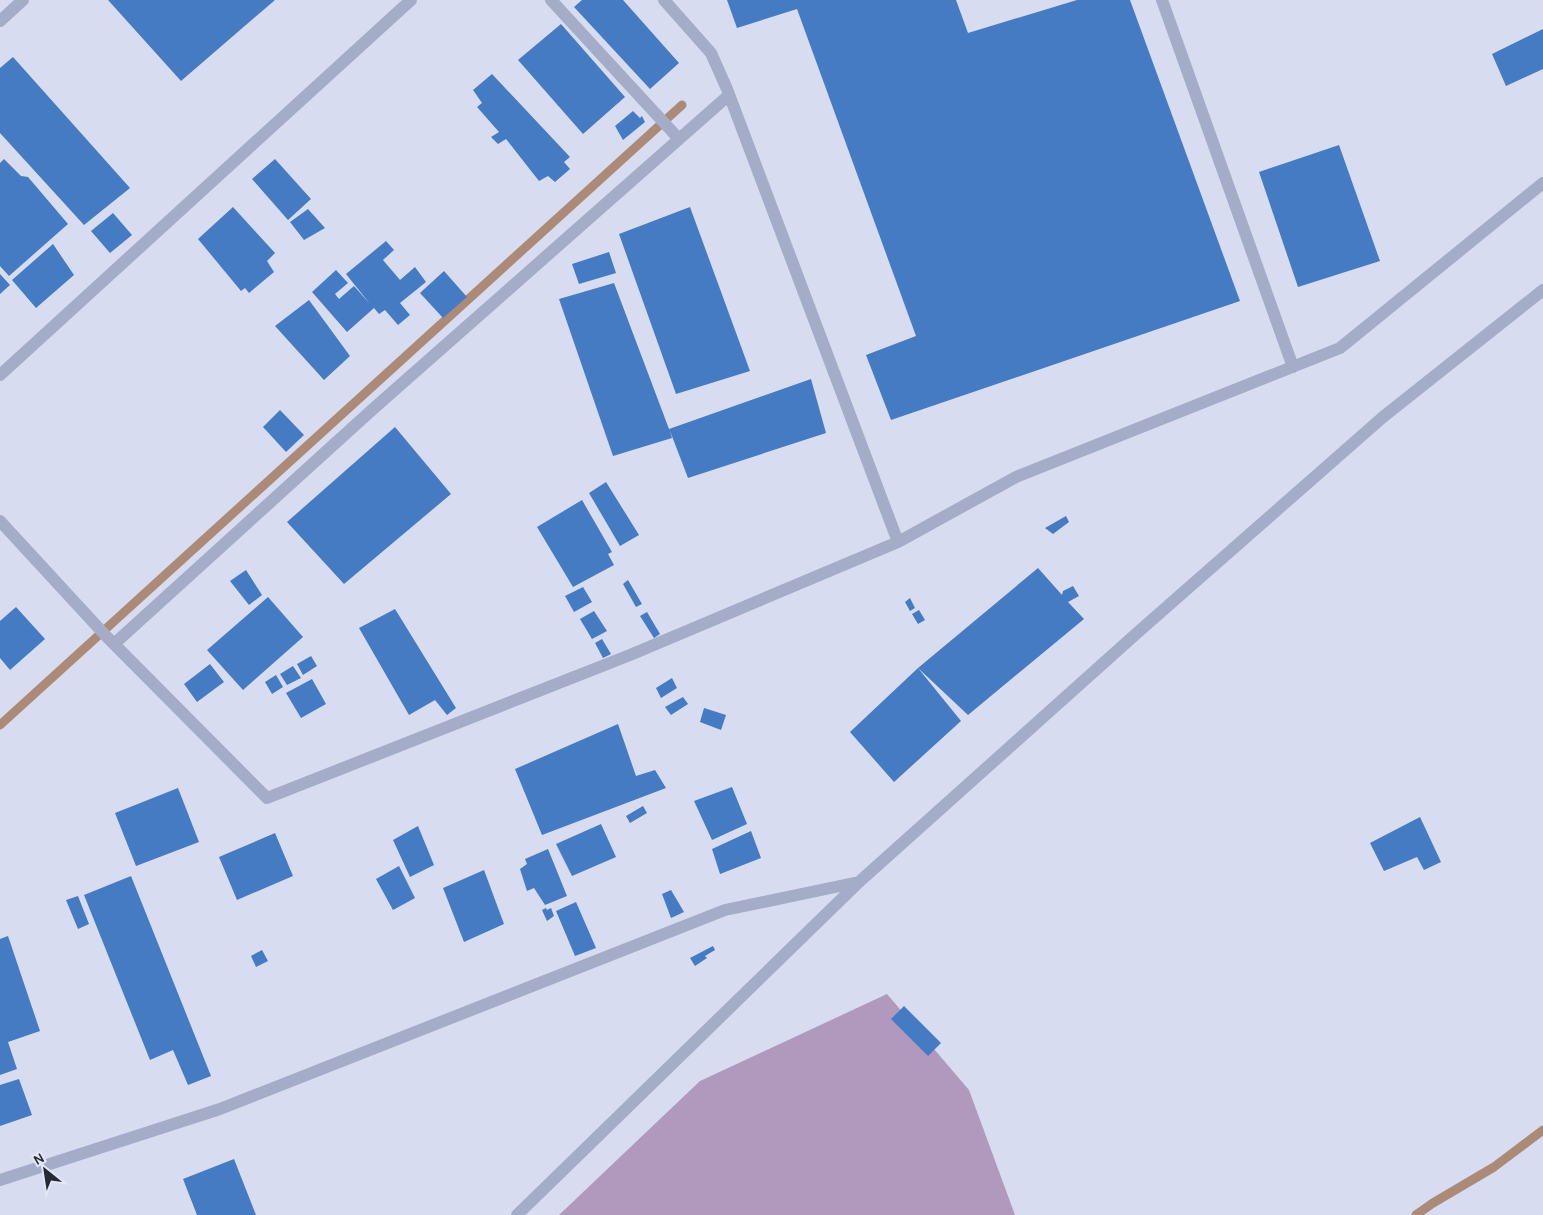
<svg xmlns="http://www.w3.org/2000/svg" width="1543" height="1215" viewBox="0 0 1543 1215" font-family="Karla,sans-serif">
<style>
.green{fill:#b199be}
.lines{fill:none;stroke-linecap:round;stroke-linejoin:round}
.stream{stroke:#ac8a78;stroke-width:9}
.building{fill:#447bc2}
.minor{stroke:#a4acc7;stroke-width:12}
</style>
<rect width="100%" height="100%" fill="#d8dcf0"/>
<!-- green -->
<path class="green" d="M 887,994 L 969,1090 L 1015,1215 L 559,1215 L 700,1081 Z"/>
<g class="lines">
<!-- stream -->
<path class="stream" d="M 0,725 L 682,105
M 1416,1215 L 1433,1203 L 1494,1167 L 1543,1130"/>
</g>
<!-- building -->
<path class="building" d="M 108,0 L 275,0 L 181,81 Z
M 582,0 L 623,0 L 679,63 L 650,89 L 574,7 Z
M 727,0 L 956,0 L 968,33 L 1077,0 L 1130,0 L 1240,301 L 891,420 L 866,355 L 916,336 L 797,9 L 737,28 Z
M 561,24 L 625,97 L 583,134 L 518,60 Z
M 1543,29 L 1543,69 L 1506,86 L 1492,54 Z
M 13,57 L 130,188 L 84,225 L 0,133 L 0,68 Z
M 492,74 L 570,157 L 564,162 L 570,169 L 555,182 L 548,176 L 539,181 L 506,139 L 498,144 L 491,137 L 499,132 L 477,107 L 482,103 L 473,90 Z
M 633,111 L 640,118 L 642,116 L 645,122 L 623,140 L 615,126 Z
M 1339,145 L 1380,261 L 1298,287 L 1259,172 Z
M 4,159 L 21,176 L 28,177 L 68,224 L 9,276 L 0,266 L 0,163 Z
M 275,159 L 311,199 L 288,220 L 252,179 Z
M 233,207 L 275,253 L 267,261 L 274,272 L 249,293 L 245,288 L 241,291 L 198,239 Z
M 690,207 L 750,371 L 676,394 L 619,234 Z
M 308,209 L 325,228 L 304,240 L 290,222 Z
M 113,213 L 132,235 L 110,253 L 91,231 Z
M 386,241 L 394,250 L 383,260 L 400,280 L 415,267 L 426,282 L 400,303 L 410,315 L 398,325 L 385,310 L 379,314 L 374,308 L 347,332 L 312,292 L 336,270 L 348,283 L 335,294 L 339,299 L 354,286 L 370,304 L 346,274 Z
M 53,244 L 74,275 L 36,308 L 12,280 Z
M 609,252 L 616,273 L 579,284 L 572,264 Z
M 444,271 L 467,297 L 443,318 L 420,293 Z
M 0,274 L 10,285 L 0,294 Z
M 614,283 L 669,429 L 811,379 L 826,433 L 688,478 L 670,431 L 672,438 L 613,456 L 559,299 Z
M 309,300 L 350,356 L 324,380 L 275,326 Z
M 280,410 L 304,435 L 286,452 L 263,427 Z
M 395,427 L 451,494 L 344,584 L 287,522 Z
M 606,482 L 639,535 L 620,546 L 589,493 Z
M 582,500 L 612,552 L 608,554 L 614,565 L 573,587 L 537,527 Z
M 1066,516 L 1069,522 L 1053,534 L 1045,528 Z
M 1038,568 L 1062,595 L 1063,591 L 1073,586 L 1079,596 L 1068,602 L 1084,619 L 968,715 L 918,668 Z
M 246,570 L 262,595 L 249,605 L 230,581 Z
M 628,580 L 642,604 L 636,607 L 623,584 Z
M 583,587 L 592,602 L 574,612 L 565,596 Z
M 268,597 L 303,637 L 243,690 L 207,650 Z
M 910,598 L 915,608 L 910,611 L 905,602 Z
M 16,607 L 45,639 L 10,670 L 0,658 L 0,621 Z
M 395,609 L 456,708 L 447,715 L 435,700 L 409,715 L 359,628 Z
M 919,610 L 925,620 L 918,624 L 912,614 Z
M 594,611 L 607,631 L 592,639 L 580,619 Z
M 647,612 L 660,634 L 654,638 L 640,616 Z
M 602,639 L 611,654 L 603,658 L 595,643 Z
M 311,656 L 317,666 L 303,675 L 297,664 Z
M 210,664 L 224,682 L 197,702 L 184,684 Z
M 293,666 L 301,678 L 287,685 L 280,674 Z
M 918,668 L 961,721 L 894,782 L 850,732 Z
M 276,675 L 283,687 L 272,694 L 265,682 Z
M 672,678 L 677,688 L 661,698 L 656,688 Z
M 312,679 L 326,704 L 301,718 L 286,693 Z
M 683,697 L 688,704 L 671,715 L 665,707 Z
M 704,708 L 726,715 L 721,730 L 700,722 Z
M 618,724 L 636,776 L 655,770 L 666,788 L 542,835 L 515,769 Z
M 732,787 L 747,824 L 712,840 L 694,801 Z
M 178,788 L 199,842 L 136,866 L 115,813 Z
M 643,806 L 647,813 L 630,823 L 626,816 Z
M 1420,817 L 1441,862 L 1424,870 L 1417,857 L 1384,871 L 1370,843 Z
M 601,824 L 616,857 L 572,876 L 556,844 Z
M 418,826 L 434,865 L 410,877 L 393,840 Z
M 751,831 L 761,858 L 720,874 L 712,849 Z
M 275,833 L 293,876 L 237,900 L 219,857 Z
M 548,849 L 567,896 L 545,905 L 534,888 L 527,891 L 520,869 L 527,864 L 525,859 Z
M 399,866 L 415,898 L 393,910 L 376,879 Z
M 484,870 L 504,924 L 464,942 L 443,888 Z
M 131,876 L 211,1076 L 188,1085 L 173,1050 L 150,1060 L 84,895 Z
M 671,890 L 684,912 L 671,918 L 662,894 Z
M 78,896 L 89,924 L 78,929 L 66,900 Z
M 576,902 L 596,948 L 575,956 L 556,911 Z
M 546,908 L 547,910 L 551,908 L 554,916 L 547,921 L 542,910 Z
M 8,936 L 40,1031 L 8,1042 L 17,1069 L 0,1075 L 0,939 Z
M 713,946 L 715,950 L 705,956 L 707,958 L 695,966 L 690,958 Z
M 262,950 L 268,961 L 256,967 L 251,956 Z
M 904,1006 L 941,1043 L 928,1056 L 891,1019 Z
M 19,1079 L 32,1115 L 0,1126 L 0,1085 Z
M 234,1159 L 256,1215 L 197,1215 L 183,1179 Z"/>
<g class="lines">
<!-- minor -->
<path class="minor" d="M 551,0 L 679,139
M 664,0 L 711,53 L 727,89 L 898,542
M 1162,0 L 1293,367
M 0,21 L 23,0
M 0,375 L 411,0
M 0,521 L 106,636 L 267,798 L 630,655 L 898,542 L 1016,477 L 1340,348 L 1543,183
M 114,644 L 373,409 L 729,95
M 0,1180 L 220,1109 L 725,910 L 859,882
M 517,1215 L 859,882 L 1137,633 L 1383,417 L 1543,290"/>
</g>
<!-- north arrow -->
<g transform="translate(45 1170) rotate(330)" stroke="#e4e7f8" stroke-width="4" paint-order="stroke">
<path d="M0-4L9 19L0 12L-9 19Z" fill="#262b33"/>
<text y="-8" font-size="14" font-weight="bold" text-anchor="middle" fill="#262b33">N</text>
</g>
</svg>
